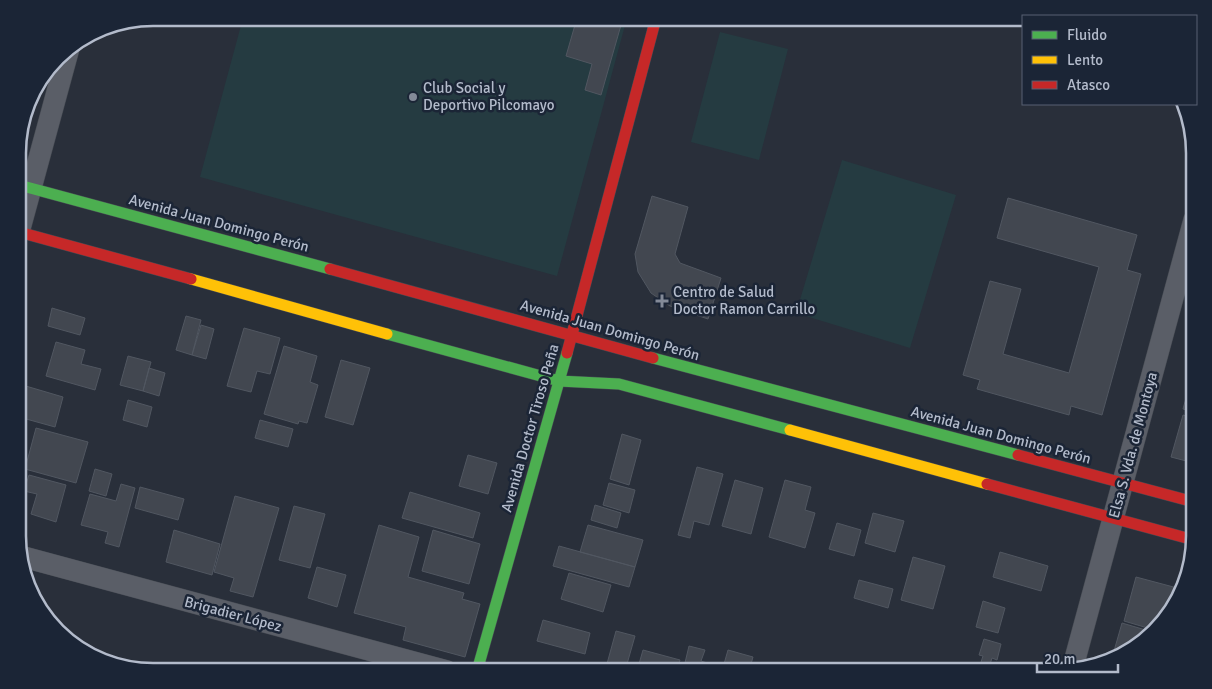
<svg xmlns="http://www.w3.org/2000/svg" width="1212" height="689" viewBox="0 0 1212 689" font-family="Signika,sans-serif">
<style>
.green{fill:#253b41}
.building{fill:#424750;stroke:#515761}
.lines{fill:none;stroke-linecap:round;stroke-linejoin:round}
.street-casing{stroke:#454a52;stroke-width:22}
.fast-casing{stroke:#454a52;stroke-width:12}
.slow-casing{stroke:#454a52;stroke-width:12}
.jam-casing{stroke:#454a52;stroke-width:12}
.street{stroke:#5a5e67;stroke-width:21}
.fast{stroke:#4caf50;stroke-width:11}
.slow{stroke:#ffc107;stroke-width:11}
.jam{stroke:#c62828;stroke-width:11}
.poi-dot{fill:#838a98;stroke:#1b2536;stroke-width:2}
.labels{text-anchor:middle;stroke-width:5;stroke-linejoin:round;paint-order:stroke}
.poi-label{font-size:15px;fill:#b3bbcb;stroke:#1b2536;text-anchor:start}
.street-label{font-size:15px;fill:#b3bbcb;stroke:#1b2536}
.rim{fill:none;stroke:#b3bbcb;stroke-width:2.5}
</style>
<rect width="100%" height="100%" fill="#292f3a"/>
<!-- green -->
<path class="green" d="M 243,18 L 627,18 L 557,276 L 200,177 Z
M 720,32 L 788,49 L 759,160 L 691,142 Z
M 842,160 L 956,195 L 910,348 L 796,313 Z"/>
<!-- building -->
<path class="building" d="M 577,18 L 623,18 L 601,95 L 585,90 L 592,64 L 566,56 Z
M 652,196 L 688,207 L 675,254 L 680,263 L 721,278 L 708,319 L 670,306 L 651,293 L 638,272 L 635,254 Z
M 1008,198 L 1137,235 L 1127,270 L 1141,274 L 1102,415 L 1071,406 L 1069,415 L 977,389 L 980,380 L 963,375 L 990,281 L 1021,289 L 1003,354 L 1069,373 L 1099,267 L 997,238 Z
M 52,308 L 85,318 L 80,335 L 48,326 Z
M 186,316 L 201,320 L 192,355 L 176,350 Z
M 201,325 L 214,329 L 206,359 L 192,355 Z
M 244,328 L 280,338 L 270,374 L 257,371 L 251,392 L 227,386 Z
M 56,342 L 85,350 L 81,364 L 101,369 L 95,390 L 46,376 Z
M 284,346 L 317,356 L 310,382 L 318,385 L 307,423 L 299,421 L 298,424 L 264,414 Z
M 128,356 L 151,362 L 143,391 L 120,385 Z
M 341,360 L 370,368 L 353,425 L 325,417 Z
M 149,368 L 165,373 L 159,396 L 143,391 Z
M 1194,369 L 1194,412 L 1183,409 Z
M 19,384 L 63,397 L 55,427 L 19,417 Z
M 128,400 L 152,407 L 147,427 L 123,420 Z
M 1183,415 L 1194,418 L 1194,463 L 1171,457 Z
M 260,420 L 293,429 L 288,447 L 255,438 Z
M 36,428 L 88,442 L 76,483 L 25,469 Z
M 622,434 L 641,440 L 629,485 L 610,479 Z
M 468,455 L 497,463 L 488,494 L 459,486 Z
M 697,467 L 723,474 L 709,525 L 694,521 L 690,538 L 678,535 Z
M 95,469 L 112,474 L 106,496 L 89,491 Z
M 29,475 L 66,485 L 56,522 L 31,514 L 37,494 L 24,491 Z
M 735,480 L 763,488 L 751,534 L 722,526 Z
M 785,480 L 811,487 L 805,510 L 815,513 L 805,548 L 769,537 Z
M 609,483 L 635,490 L 629,513 L 603,505 Z
M 121,484 L 135,488 L 119,547 L 105,543 L 108,532 L 81,525 L 90,494 L 116,501 Z
M 140,487 L 184,499 L 178,520 L 135,508 Z
M 410,492 L 480,513 L 473,538 L 402,518 Z
M 235,496 L 279,508 L 253,597 L 230,591 L 234,578 L 214,572 Z
M 595,505 L 621,513 L 617,528 L 591,520 Z
M 294,506 L 325,514 L 310,568 L 279,560 Z
M 873,513 L 904,521 L 895,552 L 865,543 Z
M 837,523 L 861,530 L 854,556 L 829,549 Z
M 379,525 L 419,537 L 408,577 L 464,593 L 462,599 L 480,604 L 465,657 L 403,640 L 406,627 L 354,613 Z
M 588,525 L 643,540 L 635,567 L 580,552 Z
M 174,530 L 220,544 L 212,575 L 166,562 Z
M 433,530 L 480,544 L 469,584 L 422,571 Z
M 559,546 L 635,567 L 629,587 L 553,566 Z
M 1000,552 L 1048,566 L 1041,591 L 993,577 Z
M 913,557 L 945,566 L 933,609 L 901,600 Z
M 317,567 L 346,575 L 337,607 L 308,598 Z
M 569,573 L 611,585 L 603,612 L 561,599 Z
M 1136,577 L 1181,589 L 1176,603 L 1151,629 L 1124,621 Z
M 859,580 L 893,589 L 888,608 L 854,598 Z
M 983,601 L 1005,608 L 998,633 L 976,627 Z
M 543,620 L 590,633 L 585,654 L 537,641 Z
M 1122,623 L 1149,631 L 1127,653 L 1112,658 Z
M 616,631 L 635,636 L 625,671 L 605,671 Z
M 984,639 L 1001,644 L 997,660 L 992,658 L 988,671 L 979,668 L 983,656 L 979,655 Z
M 689,646 L 705,650 L 701,661 L 720,667 L 718,671 L 683,671 Z
M 643,650 L 680,660 L 676,671 L 637,671 Z
M 728,650 L 753,657 L 749,671 L 722,671 Z"/>
<g class="lines">
<!-- street casing -->
<g class="street-casing">
<path id="street" d="M 19,232 L 69,48
M 20,556 L 447,671
M 1072,670 L 1194,220"/>
</g>
<!-- fast casing -->
<g class="fast-casing">
<path id="fast" d="M 19,185 L 330,269
M 387,334 L 559,381 L 619,384 L 790,430
M 653,358 L 1018,455
M 477,671 L 567,353"/>
</g>
<!-- slow casing -->
<g class="slow-casing">
<path id="slow" d="M 191,279 L 387,334
M 790,430 L 987,484"/>
</g>
<!-- jam casing -->
<g class="jam-casing">
<path id="jam" d="M 19,232 L 191,279
M 330,269 L 653,358
M 567,353 L 656,18
M 1018,455 L 1194,502
M 987,484 L 1194,540"/>
</g>
<!-- street -->
<use href="#street" class="street"/>
<!-- fast -->
<use href="#fast" class="fast"/>
<!-- slow -->
<use href="#slow" class="slow"/>
<!-- jam -->
<use href="#jam" class="jam"/>
</g>
<!-- markers -->
<g class="poi-dot">
<circle cx="413" cy="97" r="5"/>
<path d="M659.5 293.5h5v5h5v5h-5v5h-5v-5h-5v-5h5z"/>
</g>
<g class="labels">
<!-- poi labels -->
<g class="poi-label">
<text x="423" y="93">Club Social y<tspan x="423" dy="17">Deportivo Pilcomayo</tspan></text>
<text x="673" y="297">Centro de Salud<tspan x="673" dy="17">Doctor Ramon Carrillo</tspan></text>
</g>
<!-- street labels -->
<g class="street-label">
<text transform="translate(219 223) rotate(15)" y="5">Avenida Juan Domingo Perón</text>
<text transform="translate(610 330) rotate(16)" y="5">Avenida Juan Domingo Perón</text>
<text transform="translate(530 428) rotate(-74)" y="5">Avenida Doctor Tiroso Peña</text>
<text transform="translate(1001 435) rotate(15)" y="5">Avenida Juan Domingo Perón</text>
<text transform="translate(1133 445) rotate(-75)" y="5">Elsa S. Vda. de Montoya</text>
<text transform="translate(233 614) rotate(15)" y="5">Brigadier López</text>
</g>
</g>
<!-- crop -->
<path d="M0 0H1212V689H0ZM153 26H1059A127 127 0 0 1 1186 153V536A127 127 0 0 1 1059 663H153A127 127 0 0 1 26 536V153A127 127 0 0 1 153 26Z" fill="#1b2536" fill-rule="evenodd"/>
<path class="rim" d="M153 26H1059A127 127 0 0 1 1186 153V536A127 127 0 0 1 1059 663H153A127 127 0 0 1 26 536V153A127 127 0 0 1 153 26Z"/>
<!-- legend -->
<rect x="1022" y="15" width="175" height="90" fill="#1b2536" stroke="#586172"/>
<rect x="1032" y="31" width="25" height="8" fill="#4caf50" stroke="#586172"/>
<text x="1067" y="40" font-size="15" fill="#b3bbcb">Fluido</text>
<rect x="1032" y="56" width="25" height="8" fill="#ffc107" stroke="#586172"/>
<text x="1067" y="65" font-size="15" fill="#b3bbcb">Lento</text>
<rect x="1032" y="81" width="25" height="8" fill="#c62828" stroke="#586172"/>
<text x="1067" y="90" font-size="15" fill="#b3bbcb">Atasco</text>
<!-- scale -->
<path d="M1037 664v8h81v-8" fill="none" stroke="#b3bbcb" stroke-width="2.5"/>
<text x="1044" y="664" font-size="15" fill="#b3bbcb" stroke="#1b2536" stroke-width="4" paint-order="stroke">20 m</text>
</svg>
